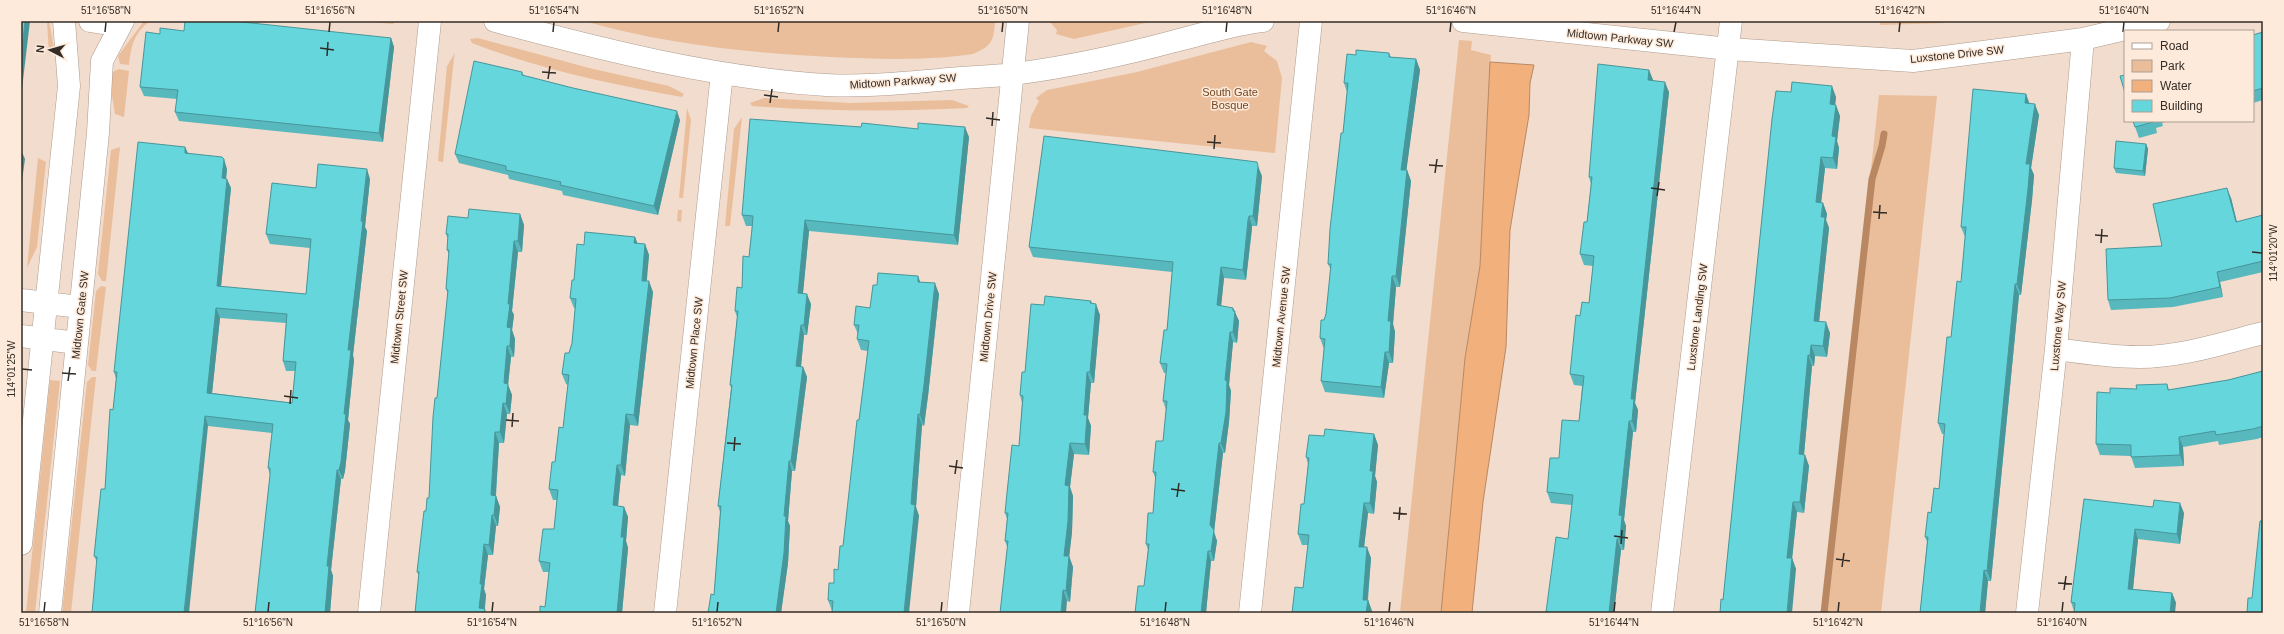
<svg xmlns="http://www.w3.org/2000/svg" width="2284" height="634" viewBox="0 0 2284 634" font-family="Arial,sans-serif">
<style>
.green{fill:#eabe9b}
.water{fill:#f2b07c;stroke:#b98862}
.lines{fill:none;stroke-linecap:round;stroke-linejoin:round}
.stream{stroke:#b98862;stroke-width:7}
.minor-casing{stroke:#ae9b8d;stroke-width:23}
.minor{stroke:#fff;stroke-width:22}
.wall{fill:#57b8bd;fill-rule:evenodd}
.shaded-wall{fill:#47969a}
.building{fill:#65d6dc;stroke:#47969a;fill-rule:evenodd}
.ticks{fill:none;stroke:#332c26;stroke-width:1.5}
.labels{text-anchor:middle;stroke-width:3;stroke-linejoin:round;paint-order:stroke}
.street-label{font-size:11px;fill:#332c26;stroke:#feeada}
.park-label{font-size:11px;fill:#734821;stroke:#feeada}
.neatline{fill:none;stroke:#332c26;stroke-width:1.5}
.ticks-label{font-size:10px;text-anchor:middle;fill:#332c26}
</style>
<rect width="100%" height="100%" fill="#f1dccd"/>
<!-- green -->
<path class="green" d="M 47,21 L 49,21 L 54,48 L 49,54 Z
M 144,21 L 150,21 C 134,33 131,46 129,65 L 120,64 L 118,56 Z
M 359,21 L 394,21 L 395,22 L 393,24 Z
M 584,21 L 995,21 C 994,40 992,46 973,54 C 927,61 877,59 831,57 C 748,53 664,44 584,21 Z
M 1049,21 L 1154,21 L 1074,39 L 1056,34 L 1057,30 Z
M 1880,21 L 1944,21 L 1944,23 L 1880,25 Z
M 478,38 L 589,68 L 669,86 L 684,94 L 682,97 C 615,85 535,68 472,43 L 470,39 Z
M 1459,40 L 1472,41 L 1471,50 L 1491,55 L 1480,266 L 1465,358 L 1441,613 L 1400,613 Z
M 1251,42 L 1267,46 L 1264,51 L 1277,61 L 1282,78 L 1275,153 L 1029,128 L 1031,116 L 1039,101 L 1036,98 L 1047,90 L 1137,72 Z
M 455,53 L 454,58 L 443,162 L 438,161 L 447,66 Z
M 119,69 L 129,71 L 124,117 L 115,114 L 111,89 L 112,72 Z
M 1879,95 L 1937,96 L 1881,613 L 1823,613 Z
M 764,98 L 850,103 L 952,100 L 969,106 L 967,108 C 895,112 824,111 752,106 L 750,103 Z
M 687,108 L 691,120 L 683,198 L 679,198 L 678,210 L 682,210 L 681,222 L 677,221 Z
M 742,117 L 730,226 L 725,226 L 734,129 Z
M 120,147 L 106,281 L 102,281 L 98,274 L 111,150 Z
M 38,158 L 46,162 L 37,247 L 27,268 Z
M 101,286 L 106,287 L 96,371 L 92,371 L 88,365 L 96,291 Z
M 92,377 L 96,377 L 71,613 L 62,613 L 87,382 Z
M 50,380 L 60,381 L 35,613 L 26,613 Z"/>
<!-- water -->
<path class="water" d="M 1490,62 L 1534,65 L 1530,83 L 1529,115 L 1510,230 L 1506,347 L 1483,502 L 1472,613 L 1441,613 L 1465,358 L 1480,266 Z"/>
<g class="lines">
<!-- stream -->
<path class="stream" d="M 1824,613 L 1872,179 L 1882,146 L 1884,134"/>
<!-- minor casing -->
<g class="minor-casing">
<path id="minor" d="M 90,21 L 102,23 L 115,21
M 495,21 C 603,50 714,78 826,85 C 864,87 902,83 939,80 C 964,77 989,77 1014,74 C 1068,67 1123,55 1175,41 C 1205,34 1232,24 1263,21
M 1463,21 L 1729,49 L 1913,61 L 2083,39 L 2159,21
M 21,300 L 80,307
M 21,336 L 77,343
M 2056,349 C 2084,353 2111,357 2139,357 C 2181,357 2223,343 2263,333
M 21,544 L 69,86 L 64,21
M 50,613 L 98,133 L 102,61 L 123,21
M 369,613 L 430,21
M 665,613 L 722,73
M 958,613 L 1018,21
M 1250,613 L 1311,21
M 1662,613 L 1731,21
M 2027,613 L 2056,349 L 2083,39"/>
</g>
<!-- minor -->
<use href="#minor" class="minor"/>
</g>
<!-- wall -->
<path class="wall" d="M 184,31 L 391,38 L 394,47 L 383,142 L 179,121 L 175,112 L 177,99 L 144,96 L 140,87 L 160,34 Z
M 2263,32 L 2263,100 L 2253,103 L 2253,35 Z
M 1389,53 L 1391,57 L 1416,59 L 1420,70 L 1406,170 L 1407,170 L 1411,181 L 1400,287 L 1396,287 L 1393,324 L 1395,332 L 1393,363 L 1389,363 L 1384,398 L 1325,392 L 1321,381 L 1324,349 L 1320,338 L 1324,320 L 1326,314 L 1331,270 L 1328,264 L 1343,133 L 1347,92 L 1344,83 L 1356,55 Z
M 1649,70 L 1653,80 L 1669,92 L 1635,403 L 1638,410 L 1636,432 L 1633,432 L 1624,520 L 1626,526 L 1624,550 L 1621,550 L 1614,613 L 1547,613 L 1546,612 L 1568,539 L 1572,505 L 1551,503 L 1547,492 L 1559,458 L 1579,421 L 1582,386 L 1574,385 L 1570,374 L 1580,316 L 1589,303 L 1593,266 L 1584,265 L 1580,254 L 1587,222 L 1591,184 L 1589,177 Z
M 522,72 L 524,76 L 680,120 L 658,215 L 563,195 L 562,191 L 509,179 L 508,175 L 459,163 L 455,154 Z
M 2026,94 L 2029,104 L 2039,115 L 2031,168 L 2034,175 L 2032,200 L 2021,295 L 2019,295 L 1991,581 L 1988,581 L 1985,613 L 1920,613 L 1927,542 L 1925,537 L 1931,513 L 1939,489 L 1944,434 L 1942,434 L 1938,423 L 1951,337 L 1961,282 L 1965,238 L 1965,237 L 1961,227 Z
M 1836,97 L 1835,105 L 1840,116 L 1837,141 L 1839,148 L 1837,169 L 1825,168 L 1821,203 L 1823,203 L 1827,214 L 1826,220 L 1829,228 L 1819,322 L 1830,333 L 1827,357 L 1815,356 L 1814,366 L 1812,366 L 1804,455 L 1805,455 L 1809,466 L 1804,513 L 1797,512 L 1792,558 L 1796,569 L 1723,600 L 1772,119 Z
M 2133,121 L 2168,121 L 2162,123 L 2163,126 L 2156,128 L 2157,133 L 2139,138 Z
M 861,127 L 969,137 L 958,245 L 809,231 L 803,293 L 811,304 L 807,335 L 804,335 L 801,367 L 803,367 L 807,377 L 795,471 L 792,471 L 788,521 L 790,526 L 788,563 L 781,613 L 708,613 L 714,595 L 720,512 L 718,506 L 731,388 L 730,385 L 737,317 L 735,311 L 742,288 L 749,257 L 752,226 L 746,226 L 742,215 Z
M 2146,144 L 2148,149 L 2145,176 L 2116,173 L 2114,168 Z
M 185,147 L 188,153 L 227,169 L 226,179 L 231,188 L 221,287 L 306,294 L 310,248 L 270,244 L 266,234 L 316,188 L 370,179 L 365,227 L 367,231 L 353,355 L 354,360 L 348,420 L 350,424 L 345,471 L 343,479 L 341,479 L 331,570 L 333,576 L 330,613 L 255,613 L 270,475 L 268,468 L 272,433 L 208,426 L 97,562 L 94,556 L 105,489 L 116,379 L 114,372 ZM 220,318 L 286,323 L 283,361 L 286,371 L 295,371 L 292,403 L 212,393 Z
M 1262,176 L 1257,226 L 1252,226 L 1252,230 L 1246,280 L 1224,278 L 1221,306 L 1233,308 L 1239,321 L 1237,343 L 1233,342 L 1229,385 L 1231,391 L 1229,422 L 1225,453 L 1223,453 L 1214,532 L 1217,541 L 1214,561 L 1211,561 L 1206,613 L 1135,613 L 1144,586 L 1148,550 L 1146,544 L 1153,513 L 1156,480 L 1153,472 L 1163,441 L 1166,410 L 1163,401 L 1166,373 L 1164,373 L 1160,363 L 1167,330 L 1172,272 L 1033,257 L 1029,247 Z
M 2231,198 L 2237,222 L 2263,215 L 2263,272 L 2220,282 L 2223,297 L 2173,307 L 2111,310 L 2108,300 L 2162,246 Z
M 520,214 L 524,225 L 522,252 L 518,252 L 512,311 L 514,315 L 512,330 L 515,339 L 514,357 L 511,357 L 508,385 L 512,395 L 510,414 L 507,414 L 504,443 L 499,443 L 496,496 L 500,507 L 498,526 L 496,526 L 493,555 L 488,555 L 484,589 L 486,595 L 485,609 L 486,613 L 415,613 L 419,576 L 417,572 L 426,511 L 429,498 L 437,398 L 448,295 L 446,289 L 449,254 L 447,250 L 448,239 L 446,234 L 468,218 Z
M 635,237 L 637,243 L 645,244 L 649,255 L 646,281 L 653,292 L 638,426 L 630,425 L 625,476 L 621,475 L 618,506 L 624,507 L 628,517 L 626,541 L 628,548 L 622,613 L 540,613 L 545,607 L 549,572 L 543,572 L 539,561 L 554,529 L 557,500 L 553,500 L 549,489 L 563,428 L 568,385 L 566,384 L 562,374 L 572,343 L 575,309 L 574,308 L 570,298 L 574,280 L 584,245 Z
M 918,276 L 920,282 L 939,294 L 928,396 L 924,426 L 922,425 L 916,507 L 919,516 L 832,611 L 828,600 L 838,570 L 843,546 L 868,351 L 861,350 L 857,339 L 858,334 L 854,325 L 870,308 L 877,285 Z
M 1091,301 L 1092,303 L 1100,315 L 1094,383 L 1091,383 L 1088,418 L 1091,426 L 1089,455 L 1074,454 L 1070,487 L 1073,496 L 1072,532 L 1069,556 L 1073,567 L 1070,602 L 1067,601 L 1008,549 L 1005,541 L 1007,519 L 1005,513 L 1019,446 L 1022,403 L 1020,395 L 1044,305 Z
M 2263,371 L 2263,437 L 2257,439 L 2219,445 L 2218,441 L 2183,447 L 2184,466 L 2135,468 L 2131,456 L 2100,455 L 2096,444 L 2110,393 L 2167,384 L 2169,390 L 2228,380 Z
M 1374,434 L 1378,445 L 1375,476 L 1377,482 L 1374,514 L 1368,513 L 1364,547 L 1371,558 L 1368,600 L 1372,611 L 1303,588 L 1308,545 L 1302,545 L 1298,534 L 1304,504 L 1308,464 L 1306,457 L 1324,436 Z
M 2084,499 L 2184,513 L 2180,544 L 2138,539 L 2133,589 L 2172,593 L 2176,603 L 2074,611 L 2071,602 Z"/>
<!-- shaded-wall -->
<path class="shaded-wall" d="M 25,21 L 30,21 L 21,97 L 21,59 Z
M 391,38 L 394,47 L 383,142 L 379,133 Z
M 1416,59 L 1420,70 L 1405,181 L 1401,170 Z
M 1649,70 L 1653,80 L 1648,80 Z
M 1665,82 L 1669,92 L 1635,403 L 1638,410 L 1636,432 L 1632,421 L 1631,399 Z
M 1832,86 L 1836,97 L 1834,115 L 1830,104 Z
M 2026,94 L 2030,105 L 2025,103 Z
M 2035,104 L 2039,115 L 2031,168 L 2034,175 L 2032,200 L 2021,295 L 2017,284 L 2026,164 Z
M 1836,105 L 1840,116 L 1837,141 L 1839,148 L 1837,169 L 1833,158 L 1832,136 Z
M 677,111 L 680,120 L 658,215 L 654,206 Z
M 965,127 L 969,137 L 958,245 L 954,235 Z
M 2146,144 L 2148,149 L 2145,176 L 2143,171 Z
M 185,147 L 189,156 L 185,153 Z
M 21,150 L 25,159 L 21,188 Z
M 1821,157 L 1825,168 L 1820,213 L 1816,202 Z
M 224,159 L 227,169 L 225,188 L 222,178 Z
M 1258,166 L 1262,176 L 1257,226 L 1253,216 Z
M 367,169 L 370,179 L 365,227 L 367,231 L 353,355 L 354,360 L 348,420 L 350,424 L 345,471 L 343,479 L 339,470 L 344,414 L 348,350 Z
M 1407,170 L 1411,181 L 1400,287 L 1396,276 Z
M 227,179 L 231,188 L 220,296 L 217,286 Z
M 2227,188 L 2231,198 L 2239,231 L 2236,222 Z
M 1823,203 L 1827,214 L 1826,220 L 1829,228 L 1818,332 L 1814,321 Z
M 520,214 L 524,225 L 522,252 L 518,241 Z
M 1249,216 L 1252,226 L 1246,280 L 1243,270 Z
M 805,220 L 809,231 L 802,303 L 798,293 Z
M 635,237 L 639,247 L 634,243 Z
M 514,241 L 518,252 L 512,311 L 514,315 L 512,330 L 515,339 L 514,357 L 510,346 L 507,327 L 508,304 Z
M 645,244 L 649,255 L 646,291 L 642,281 Z
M 1221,267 L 1224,278 L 1220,316 L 1217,305 Z
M 2217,272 L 2220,282 L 2223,297 L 2220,287 Z
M 918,276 L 922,287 L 918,282 Z
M 1392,276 L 1396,287 L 1393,324 L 1395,332 L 1393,363 L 1389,352 L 1388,321 Z
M 649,281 L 653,292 L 638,426 L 634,415 Z
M 935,283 L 939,294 L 928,396 L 924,426 L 920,415 Z
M 2015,284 L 2019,295 L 1991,581 L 1987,571 Z
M 807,294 L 811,304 L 807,335 L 804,325 Z
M 1096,304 L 1100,315 L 1094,383 L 1090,372 Z
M 216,308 L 220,318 L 211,403 L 207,393 Z
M 1233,308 L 1239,321 L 1237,343 L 1233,332 Z
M 1826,322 L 1830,333 L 1827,357 L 1823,346 Z
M 801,325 L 804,335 L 800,376 L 796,366 Z
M 1230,332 L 1233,342 L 1229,385 L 1231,391 L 1229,422 L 1225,453 L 1221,443 L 1225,380 Z
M 1811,345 L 1815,356 L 1814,366 L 1810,356 Z
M 507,346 L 511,357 L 508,385 L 512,395 L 510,414 L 506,404 L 504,383 Z
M 1385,352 L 1389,363 L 1384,398 L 1381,387 Z
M 1808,355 L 1812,366 L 1803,465 L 1799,454 Z
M 803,367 L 807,377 L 795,471 L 791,461 Z
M 1087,372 L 1091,383 L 1088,418 L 1091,426 L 1089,455 L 1085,444 L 1084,415 Z
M 503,403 L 507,414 L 504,443 L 500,432 Z
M 626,414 L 630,425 L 625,476 L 621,465 Z
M 918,414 L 922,425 L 916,507 L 919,516 L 909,613 L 904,613 L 911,504 Z
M 205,416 L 208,426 L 189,613 L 184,613 Z
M 1629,421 L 1633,432 L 1624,520 L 1626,526 L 1624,550 L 1620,539 L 1619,515 Z
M 495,432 L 499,443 L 495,506 L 491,495 Z
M 1374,434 L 1378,445 L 1375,476 L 1377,482 L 1374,514 L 1370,503 L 1370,471 Z
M 2179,437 L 2183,447 L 2184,466 L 2180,455 Z
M 1070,443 L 1074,454 L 1070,487 L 1073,496 L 1072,532 L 1068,567 L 1064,556 L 1065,485 Z
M 1219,443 L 1223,453 L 1214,532 L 1217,541 L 1214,561 L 1211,551 L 1210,525 Z
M 1805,455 L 1809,466 L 1804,513 L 1800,502 Z
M 789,461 L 792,471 L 788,521 L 790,526 L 788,563 L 781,613 L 776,613 Z
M 617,465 L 621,475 L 617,516 L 613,505 Z
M 337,470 L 341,479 L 331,570 L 333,576 L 330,613 L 325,613 L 327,566 Z
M 496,496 L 500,507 L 498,526 L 494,515 Z
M 1793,502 L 1797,512 L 1791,569 L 1787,558 Z
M 1364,503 L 1368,513 L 1363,557 L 1359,547 Z
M 2180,503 L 2184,513 L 2180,544 L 2177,534 Z
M 624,507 L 628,517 L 626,541 L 628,548 L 622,613 L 617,613 L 621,537 Z
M 492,515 L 496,526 L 493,555 L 489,545 Z
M 2135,529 L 2138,539 L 2132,599 L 2128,589 Z
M 1617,539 L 1621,550 L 1614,613 L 1609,613 Z
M 484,544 L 488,555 L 484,589 L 486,595 L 484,613 L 479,608 L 480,584 Z
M 1367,547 L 1371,558 L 1367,605 L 1368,600 L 1372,611 L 1372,613 L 1366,613 L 1363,600 Z
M 1208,551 L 1211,561 L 1206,613 L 1201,613 Z
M 1069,556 L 1073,567 L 1070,602 L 1066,591 Z
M 1792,558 L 1796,569 L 1792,613 L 1787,613 Z
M 1984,570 L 1988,581 L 1985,613 L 1980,613 Z
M 1063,590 L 1067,601 L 1066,613 L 1061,613 Z
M 2172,593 L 2176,603 L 2175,613 L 2170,613 Z"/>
<!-- building -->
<path class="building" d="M 21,21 L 25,21 L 21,59 Z
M 185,21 L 233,21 L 391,38 L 379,133 L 175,112 L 178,90 L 140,87 L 146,32 L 160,34 L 160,28 L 184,31 Z
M 2263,32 L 2263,88 L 2253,91 L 2253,35 Z
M 1356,50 L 1389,53 L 1389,57 L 1416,59 L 1401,170 L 1407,170 L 1396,276 L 1392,276 L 1388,321 L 1391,321 L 1389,352 L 1385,352 L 1381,387 L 1321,381 L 1325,339 L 1320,338 L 1321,320 L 1324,320 L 1326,314 L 1331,264 L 1328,264 L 1330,229 L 1341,133 L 1343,133 L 1348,83 L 1344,83 L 1347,54 L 1356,55 Z
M 474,61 L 522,72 L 522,75 L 573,88 L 677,111 L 654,206 L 560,185 L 561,182 L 506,170 L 506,166 L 455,154 Z
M 1598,64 L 1649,70 L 1648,80 L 1665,82 L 1631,399 L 1634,399 L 1632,421 L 1629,421 L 1619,515 L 1622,516 L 1620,539 L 1617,539 L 1609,613 L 1555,613 L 1546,612 L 1556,537 L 1568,539 L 1573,495 L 1547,492 L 1550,458 L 1559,458 L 1562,420 L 1579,421 L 1584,376 L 1570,374 L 1576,315 L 1580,316 L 1582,302 L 1589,303 L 1594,256 L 1580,254 L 1584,222 L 1587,222 L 1592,177 L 1589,177 Z
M 2125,75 L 2125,93 L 2120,76 Z
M 1792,82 L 1832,86 L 1830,104 L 1836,105 L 1832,136 L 1836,137 L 1833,158 L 1821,157 L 1816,202 L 1823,203 L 1821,217 L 1825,217 L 1814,321 L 1826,322 L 1823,346 L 1811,345 L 1810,356 L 1808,355 L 1799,454 L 1805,455 L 1800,502 L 1793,502 L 1787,558 L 1792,558 L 1787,613 L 1720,613 L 1721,599 L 1723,600 L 1772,119 L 1776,91 L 1791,92 Z
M 1973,89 L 2026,94 L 2025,103 L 2035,104 L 2026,164 L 2030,164 L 2028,189 L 2017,284 L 2015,284 L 1987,571 L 1984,570 L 1980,613 L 1920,613 L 1928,537 L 1925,537 L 1928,512 L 1931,513 L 1934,488 L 1939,489 L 1945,424 L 1938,423 L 1947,337 L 1951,337 L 1957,281 L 1961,282 L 1966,227 L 1961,227 Z
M 750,119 L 861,127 L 862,123 L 918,129 L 918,123 L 965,127 L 954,235 L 805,220 L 798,293 L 807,294 L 804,325 L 801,325 L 796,366 L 803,367 L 791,461 L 789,461 L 784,516 L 786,516 L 784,553 L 776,613 L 708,613 L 711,594 L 714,595 L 721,506 L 718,506 L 732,385 L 730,385 L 738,311 L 735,311 L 737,287 L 742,288 L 743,256 L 749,257 L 752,229 L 753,216 L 742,215 Z
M 2133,121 L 2153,121 L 2153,122 L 2135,127 Z
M 1044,136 L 1257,162 L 1258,166 L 1253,216 L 1249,216 L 1248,220 L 1243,270 L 1221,267 L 1217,305 L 1233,308 L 1233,311 L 1235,311 L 1233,332 L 1230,332 L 1225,380 L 1227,381 L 1226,412 L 1221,443 L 1219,443 L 1210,525 L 1214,530 L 1211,551 L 1208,551 L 1201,613 L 1135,613 L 1138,586 L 1144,586 L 1149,544 L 1146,544 L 1148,513 L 1153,513 L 1156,472 L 1153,472 L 1156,441 L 1163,441 L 1167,401 L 1163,401 L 1167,364 L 1160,363 L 1164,330 L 1167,330 L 1173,262 L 1029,247 Z
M 2116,141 L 2146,144 L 2143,171 L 2114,168 Z
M 138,142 L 185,147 L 185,153 L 222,157 L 224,159 L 222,178 L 227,179 L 217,286 L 306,294 L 311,239 L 266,234 L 272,183 L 316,188 L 318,164 L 367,169 L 361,221 L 363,222 L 348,350 L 351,350 L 344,414 L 346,414 L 341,462 L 339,470 L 337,470 L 327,566 L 329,566 L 325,613 L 255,613 L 270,475 L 270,468 L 268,468 L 273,424 L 205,416 L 184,613 L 92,613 L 97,557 L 94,556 L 101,489 L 105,489 L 110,409 L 113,410 L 117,372 L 114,372 ZM 216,308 L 287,314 L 283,361 L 296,362 L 292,403 L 207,393 Z
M 2227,188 L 2236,222 L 2263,215 L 2263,261 L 2217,272 L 2220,287 L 2170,298 L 2108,300 L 2106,249 L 2162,246 L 2153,204 Z
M 469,209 L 520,214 L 518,241 L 514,241 L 508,304 L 510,304 L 507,327 L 511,328 L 510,346 L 507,346 L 504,383 L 508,384 L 506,404 L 503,403 L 500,432 L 495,432 L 491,495 L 496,496 L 494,515 L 492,515 L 489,545 L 484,544 L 480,584 L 482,584 L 479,608 L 485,609 L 484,613 L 415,613 L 419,572 L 417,572 L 424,511 L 426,511 L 427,498 L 429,498 L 433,417 L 435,398 L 437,398 L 448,290 L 446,289 L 449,250 L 447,250 L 448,234 L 446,234 L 448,216 L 468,218 Z
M 585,232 L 635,237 L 634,243 L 645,244 L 642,281 L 649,281 L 634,415 L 626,414 L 621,465 L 617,465 L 613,505 L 624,507 L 621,537 L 624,537 L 617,613 L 540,613 L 540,606 L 545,607 L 550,563 L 539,561 L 543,529 L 554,529 L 558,490 L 549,489 L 552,462 L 555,462 L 559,427 L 563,428 L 569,375 L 562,374 L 565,353 L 569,353 L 572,343 L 576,299 L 570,298 L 572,280 L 574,280 L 577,244 L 584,245 Z
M 878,273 L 918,276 L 918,282 L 935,283 L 924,385 L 920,415 L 918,414 L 911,504 L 915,505 L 904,613 L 832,613 L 833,601 L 828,600 L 829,583 L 834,583 L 834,569 L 838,570 L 840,546 L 843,546 L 857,420 L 859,420 L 869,341 L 857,339 L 859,325 L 854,325 L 856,306 L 870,308 L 873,285 L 877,285 Z
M 1045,296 L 1091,301 L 1090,303 L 1096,304 L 1090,372 L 1087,372 L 1084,415 L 1087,415 L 1085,444 L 1070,443 L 1065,485 L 1069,486 L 1068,521 L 1064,556 L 1069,556 L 1066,591 L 1063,590 L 1061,613 L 1000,613 L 1008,541 L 1005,541 L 1008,513 L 1005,513 L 1007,493 L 1012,445 L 1019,446 L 1023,396 L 1020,395 L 1022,372 L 1025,372 L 1031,304 L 1044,305 Z
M 2263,371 L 2263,426 L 2253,429 L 2216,435 L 2215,431 L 2179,437 L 2180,455 L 2131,457 L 2131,445 L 2096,444 L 2097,392 L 2110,393 L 2110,388 L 2137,389 L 2136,385 L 2167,384 L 2168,390 L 2228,380 Z
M 1325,429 L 1374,434 L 1370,471 L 1373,471 L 1370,503 L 1364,503 L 1359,547 L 1367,547 L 1363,600 L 1368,600 L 1366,613 L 1292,613 L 1295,587 L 1303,588 L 1309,535 L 1298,534 L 1301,504 L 1304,504 L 1309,458 L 1306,457 L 1309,435 L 1324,436 Z
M 2084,499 L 2153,507 L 2154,500 L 2180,503 L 2177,534 L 2135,529 L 2128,589 L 2172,593 L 2170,613 L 2074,613 L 2075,603 L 2071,602 Z
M 2260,521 L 2263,521 L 2263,613 L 2247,613 L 2248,598 L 2252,598 Z"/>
<!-- ticks -->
<path class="ticks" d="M 105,32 L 106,22M 329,32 L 330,22M 553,32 L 554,22M 778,32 L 779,22M 1002,32 L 1003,22M 1226,32 L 1227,22M 1450,32 L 1451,22M 1674,32 L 1676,22M 1899,32 L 1900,22M 2123,32 L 2124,22M 320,48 L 334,50M 327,56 L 328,42M 542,72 L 556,73M 548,79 L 550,66M 764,95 L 778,97M 770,103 L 772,89M 986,118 L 1000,120M 992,126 L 993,112M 1207,142 L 1221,143M 1214,149 L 1215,135M 1429,165 L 1443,166M 1435,173 L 1437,159M 1651,188 L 1665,190M 1657,196 L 1659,182M 1873,212 L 1887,213M 1879,219 L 1880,205M 2095,235 L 2108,236M 2101,243 L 2102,229M 2252,252 L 2262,253M 22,369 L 32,370M 62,373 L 76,374M 68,381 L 70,367M 284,396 L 298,398M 290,404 L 291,390M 506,420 L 519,421M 512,427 L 513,413M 727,443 L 741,444M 734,451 L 735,437M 949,466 L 963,468M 955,474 L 957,460M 1171,489 L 1185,491M 1177,497 L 1179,483M 1393,513 L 1407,514M 1399,520 L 1400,507M 1614,536 L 1628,538M 1621,544 L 1622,530M 1836,559 L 1850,561M 1842,567 L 1844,553M 2058,583 L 2072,584M 2064,590 L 2066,576M 44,612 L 45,602M 268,612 L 269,602M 492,612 L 493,602M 717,612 L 718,602M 941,612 L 942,602M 1165,612 L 1166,602M 1389,612 L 1390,602M 1614,612 L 1615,602M 1838,612 L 1839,602M 2062,612 L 2063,602"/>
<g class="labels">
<!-- street labels -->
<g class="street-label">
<text transform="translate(1620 38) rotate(6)" y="4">Midtown Parkway SW</text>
<text transform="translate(1957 54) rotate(-6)" y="4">Luxstone Drive SW</text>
<text transform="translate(903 81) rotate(-4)" y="4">Midtown Parkway SW</text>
<text transform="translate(80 315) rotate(-84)" y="4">Midtown Gate SW</text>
<text transform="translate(399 317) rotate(-84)" y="4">Midtown Street SW</text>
<text transform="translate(988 317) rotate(-84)" y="4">Midtown Drive SW</text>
<text transform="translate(1281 317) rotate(-84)" y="4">Midtown Avenue SW</text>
<text transform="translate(1697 317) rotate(-83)" y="4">Luxstone Landing SW</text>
<text transform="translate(2058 326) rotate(-85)" y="4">Luxstone Way SW</text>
<text transform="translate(694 343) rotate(-84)" y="4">Midtown Place SW</text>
</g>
<!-- park labels -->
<g class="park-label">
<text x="1230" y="96">South Gate<tspan x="1230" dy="13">Bosque</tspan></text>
</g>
</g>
<!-- border -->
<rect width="2284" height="634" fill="none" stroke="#feeada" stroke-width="44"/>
<!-- legend -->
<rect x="2124" y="30" width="130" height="92" fill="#feeada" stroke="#ad9e92"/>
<rect x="2132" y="43" width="20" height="6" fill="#ffffff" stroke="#ad9e92"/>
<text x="2160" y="50" font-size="12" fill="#332c26">Road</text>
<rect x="2132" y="60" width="20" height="12" fill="#eabe9b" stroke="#ad9e92"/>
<text x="2160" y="70" font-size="12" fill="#332c26">Park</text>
<rect x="2132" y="80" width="20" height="12" fill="#f2b07c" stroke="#ad9e92"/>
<text x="2160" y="90" font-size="12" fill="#332c26">Water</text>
<rect x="2132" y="100" width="20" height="12" fill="#65d6dc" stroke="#ad9e92"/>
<text x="2160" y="110" font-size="12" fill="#332c26">Building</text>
<!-- north arrow -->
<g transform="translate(50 50) rotate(276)" stroke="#feeada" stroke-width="3" paint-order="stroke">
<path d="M0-3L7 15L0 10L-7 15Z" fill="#332c26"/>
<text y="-6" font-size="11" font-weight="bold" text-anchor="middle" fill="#332c26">N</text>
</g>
<rect x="22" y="22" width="2240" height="590" class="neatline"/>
<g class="ticks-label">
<text x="106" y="14">51°16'58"N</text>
<text x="330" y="14">51°16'56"N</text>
<text x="554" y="14">51°16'54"N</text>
<text x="779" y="14">51°16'52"N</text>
<text x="1003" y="14">51°16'50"N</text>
<text x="1227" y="14">51°16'48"N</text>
<text x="1451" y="14">51°16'46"N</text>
<text x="1676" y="14">51°16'44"N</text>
<text x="1900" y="14">51°16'42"N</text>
<text x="2124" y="14">51°16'40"N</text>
<text transform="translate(2273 253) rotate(-90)" y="4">114°01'20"W</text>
<text transform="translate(11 369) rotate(-90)" y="4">114°01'25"W</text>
<text x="44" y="626">51°16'58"N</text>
<text x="268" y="626">51°16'56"N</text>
<text x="492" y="626">51°16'54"N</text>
<text x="717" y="626">51°16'52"N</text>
<text x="941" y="626">51°16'50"N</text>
<text x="1165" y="626">51°16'48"N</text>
<text x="1389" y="626">51°16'46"N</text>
<text x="1614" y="626">51°16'44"N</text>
<text x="1838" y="626">51°16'42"N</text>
<text x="2062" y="626">51°16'40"N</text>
</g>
</svg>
